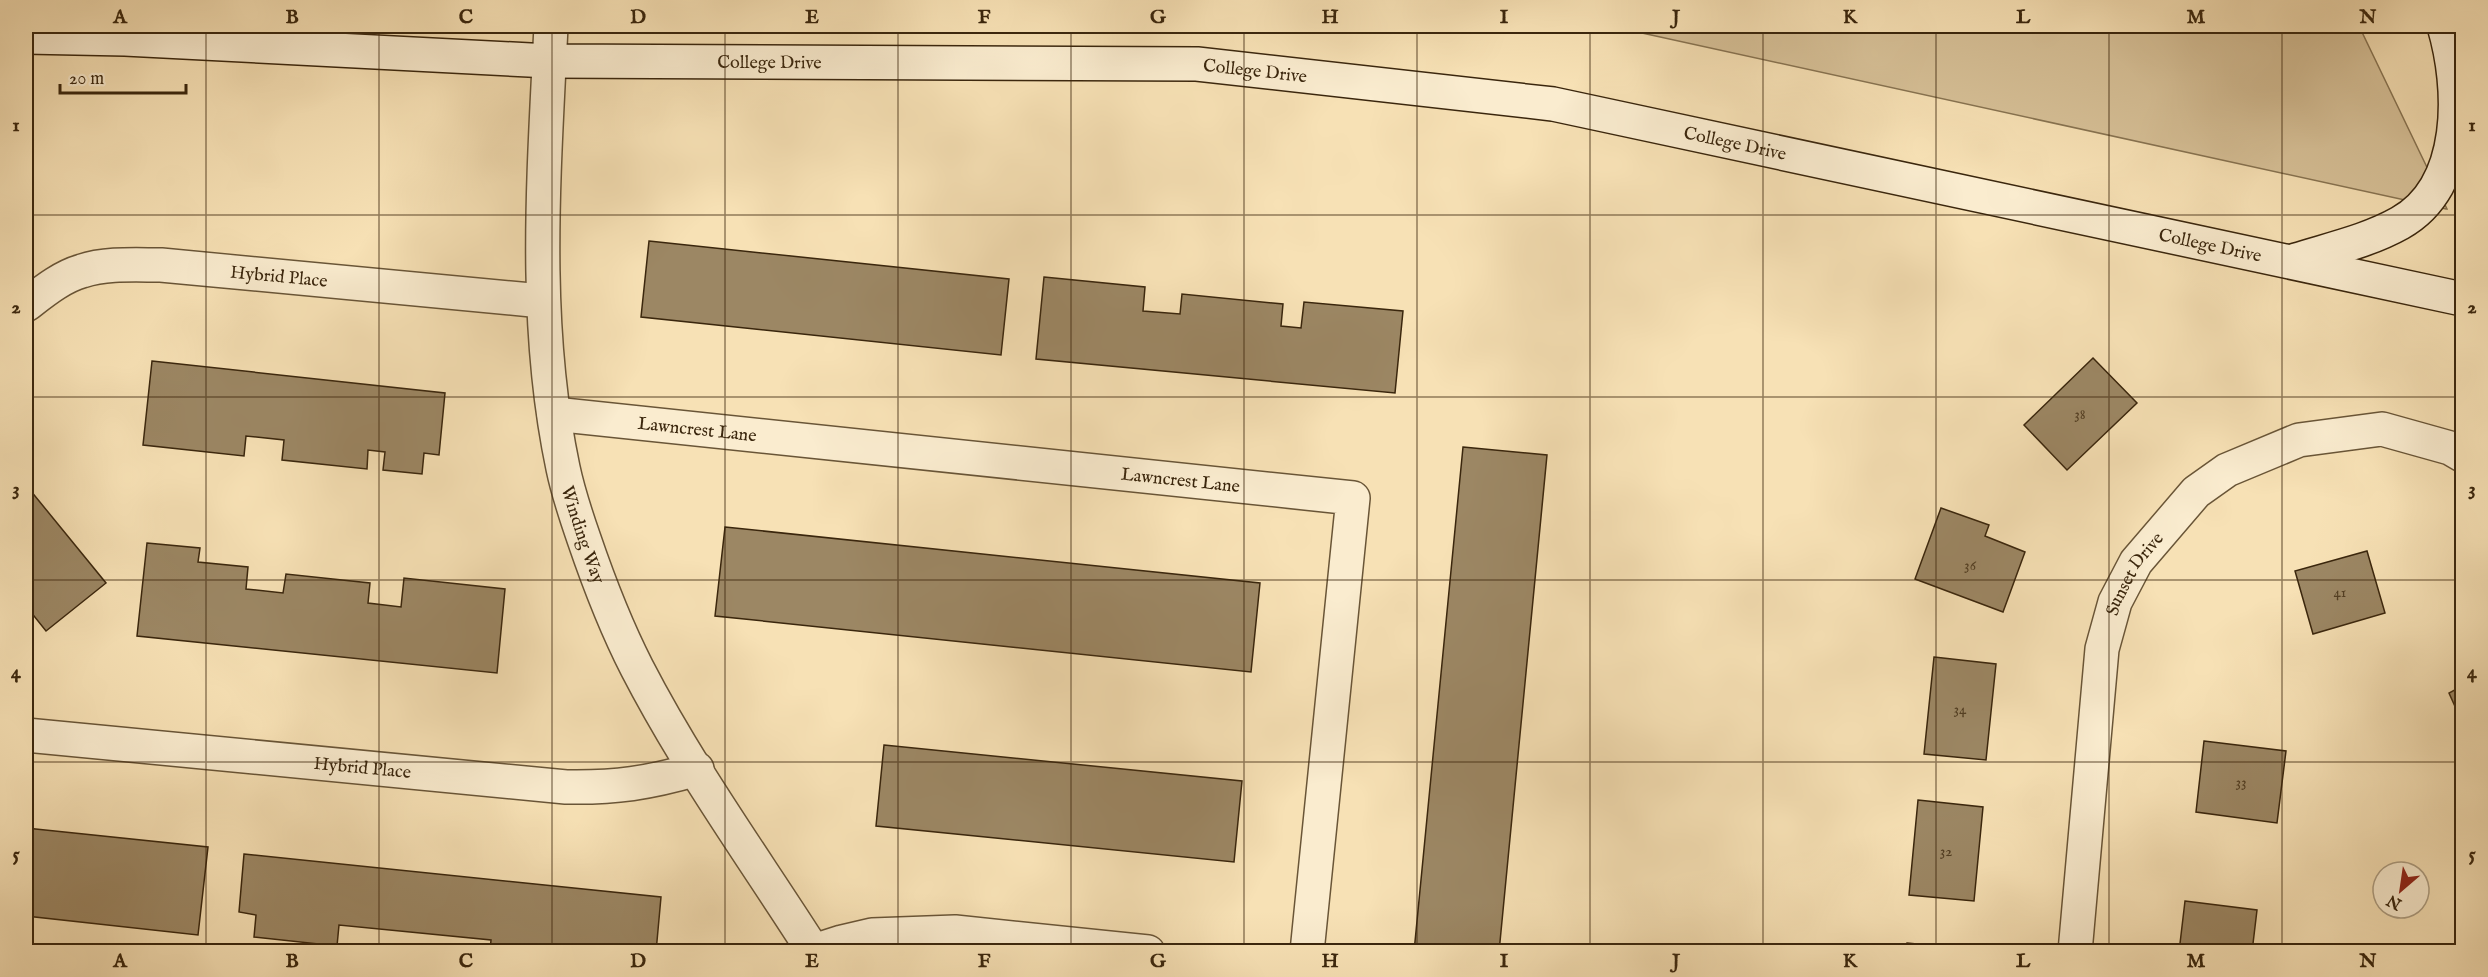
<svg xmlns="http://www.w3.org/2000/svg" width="2488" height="977" viewBox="0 0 2488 977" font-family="'IM FELL English',serif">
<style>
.green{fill:#d7c198;stroke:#887452;stroke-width:1.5}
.building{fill:#9c8764;stroke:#3a260d;stroke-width:1.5}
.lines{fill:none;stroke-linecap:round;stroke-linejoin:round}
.minor-casing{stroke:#695537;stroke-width:36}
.secondary-casing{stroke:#3a260d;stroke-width:36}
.minor{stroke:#faeccf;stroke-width:33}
.secondary{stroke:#faeccf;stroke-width:33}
.grid{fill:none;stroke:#3a260d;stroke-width:1.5;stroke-opacity:0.55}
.labels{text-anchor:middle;stroke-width:4.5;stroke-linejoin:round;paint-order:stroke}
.number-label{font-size:15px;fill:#523e23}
.street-label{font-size:18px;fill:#3a260d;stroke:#faeccf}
.neatline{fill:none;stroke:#3a260d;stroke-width:2}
.grid-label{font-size:20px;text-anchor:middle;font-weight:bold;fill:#3a260d}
</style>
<rect width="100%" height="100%" fill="#f7e1b5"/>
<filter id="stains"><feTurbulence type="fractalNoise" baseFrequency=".00333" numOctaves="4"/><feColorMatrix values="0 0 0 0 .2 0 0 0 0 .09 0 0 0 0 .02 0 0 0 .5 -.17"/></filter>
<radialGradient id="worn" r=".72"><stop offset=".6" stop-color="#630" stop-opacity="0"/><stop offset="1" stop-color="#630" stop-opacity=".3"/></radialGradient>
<!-- green -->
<path class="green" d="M 1610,26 L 2359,26 L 2447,209 L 2446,209 Z"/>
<!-- building -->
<path class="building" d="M 649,241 L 1009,279 L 1001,355 L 641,317 Z
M 1044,277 L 1145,287 L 1143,311 L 1180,314 L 1182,294 L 1283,304 L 1281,326 L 1301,328 L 1304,302 L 1403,311 L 1395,393 L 1036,359 Z
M 2093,358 L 2137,403 L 2067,470 L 2024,425 Z
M 152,361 L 445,393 L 439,455 L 424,453 L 422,474 L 383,470 L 385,452 L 368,450 L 367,469 L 282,460 L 284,440 L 246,436 L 244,456 L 143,445 Z
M 1463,447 L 1547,455 L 1499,952 L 1414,952 Z
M 26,485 L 106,583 L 46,631 L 26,606 Z
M 1941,508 L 1989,525 L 1985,536 L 2025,552 L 2003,612 L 1915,579 Z
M 725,527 L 1260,583 L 1251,672 L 715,616 Z
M 147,543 L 200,548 L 198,562 L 248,567 L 246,589 L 283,593 L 286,574 L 370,583 L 368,603 L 401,607 L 404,578 L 505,589 L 497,673 L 137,636 Z
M 2367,551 L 2385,613 L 2313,634 L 2295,571 Z
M 1934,657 L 1996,664 L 1986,760 L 1924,754 Z
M 2462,686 L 2462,722 L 2449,693 Z
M 2204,741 L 2286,751 L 2277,823 L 2196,812 Z
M 884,745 L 1242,781 L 1234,862 L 876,826 Z
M 1918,800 L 1983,807 L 1974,901 L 1909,895 Z
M 26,828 L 208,847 L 198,935 L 26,916 Z
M 244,854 L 661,897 L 656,952 L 490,952 L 491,940 L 339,925 L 337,946 L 254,937 L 256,915 L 239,912 Z
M 2185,901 L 2257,910 L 2252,952 L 2179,952 Z
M 1907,943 L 1967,949 L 1967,952 L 1906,952 Z"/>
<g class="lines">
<!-- minor casing -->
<g class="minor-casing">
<g id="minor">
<path id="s1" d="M 551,26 C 544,173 532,322 563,468 C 568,492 576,516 584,539 C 599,583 616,627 637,668 C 688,767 754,858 814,952"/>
<path id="s2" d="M 26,305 C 43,292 61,277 82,271 C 106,263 135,265 161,265 L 542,301"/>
<path id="s3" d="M 554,414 L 1353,498 L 1307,952"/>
<path id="s4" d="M 26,735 L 566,787 C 615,788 649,783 697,769"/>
<path d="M 814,951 L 842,942 L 872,935 L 955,932 L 1148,952"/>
<path id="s5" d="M 2075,952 L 2102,649 L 2115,602 L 2136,562 L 2196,492 L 2227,470 L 2299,440 L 2382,429 L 2450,448 L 2462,455"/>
</g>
</g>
<!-- secondary casing -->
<g class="secondary-casing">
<g id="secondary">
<path id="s6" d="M 26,37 L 125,39 L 549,61 L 1197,64 L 1553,104 L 2462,299"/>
<path d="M 2296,260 C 2331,249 2368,241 2400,223 C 2466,186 2462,87 2444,26"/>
</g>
</g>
<!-- minor -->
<use href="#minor" class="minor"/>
<!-- secondary -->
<use href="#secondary" class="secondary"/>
</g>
<!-- grid -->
<path class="grid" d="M 206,26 L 206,952M 379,26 L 379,952M 552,26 L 552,952M 725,26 L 725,952M 898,26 L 898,952M 1071,26 L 1071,952M 1244,26 L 1244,952M 1417,26 L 1417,952M 1590,26 L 1590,952M 1763,26 L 1763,952M 1936,26 L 1936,952M 2109,26 L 2109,952M 2282,26 L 2282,952M 26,215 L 2462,215M 26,397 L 2462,397M 26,580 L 2462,580M 26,762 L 2462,762"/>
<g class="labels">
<!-- number labels -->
<g class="number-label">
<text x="2080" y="419">38</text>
<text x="1970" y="570">36</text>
<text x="2340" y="597">41</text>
<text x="1960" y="714">34</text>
<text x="2241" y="787">33</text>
<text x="1946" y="856">32</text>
</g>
<!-- street labels -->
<g class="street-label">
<text dy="6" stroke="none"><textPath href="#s6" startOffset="744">College Drive</textPath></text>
<text dy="6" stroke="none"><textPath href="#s6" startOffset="1230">College Drive</textPath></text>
<text dy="6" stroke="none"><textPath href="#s6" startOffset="1716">College Drive</textPath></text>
<text dy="6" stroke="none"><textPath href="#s6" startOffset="2202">College Drive</textPath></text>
<text dy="6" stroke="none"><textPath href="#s2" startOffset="264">Hybrid Place</textPath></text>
<text dy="6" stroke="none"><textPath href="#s3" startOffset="144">Lawncrest Lane</textPath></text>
<text dy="6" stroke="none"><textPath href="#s3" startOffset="630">Lawncrest Lane</textPath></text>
<text dy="6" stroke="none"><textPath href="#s1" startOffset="513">Winding Way</textPath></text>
<text dy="6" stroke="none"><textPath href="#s5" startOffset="387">Sunset Drive</textPath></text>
<text dy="6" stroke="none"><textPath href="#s4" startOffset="338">Hybrid Place</textPath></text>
</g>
</g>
<!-- margin -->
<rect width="2488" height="977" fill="none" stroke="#f7e1b5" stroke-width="66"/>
<!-- north arrow -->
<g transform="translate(2401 890) rotate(209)"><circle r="28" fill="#faeccf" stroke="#ad9d81" stroke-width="1.5"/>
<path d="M0-4.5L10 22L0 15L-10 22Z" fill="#8f2418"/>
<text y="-9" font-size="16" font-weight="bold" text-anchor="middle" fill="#3a260d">N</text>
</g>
<!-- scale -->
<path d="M60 84v9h126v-9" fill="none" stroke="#3a260d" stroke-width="3"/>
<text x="69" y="84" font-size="18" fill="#3a260d" stroke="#faeccf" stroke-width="4.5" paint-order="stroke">20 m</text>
<rect x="33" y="33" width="2422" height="911" class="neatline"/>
<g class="grid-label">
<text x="120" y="23">A</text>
<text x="292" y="23">B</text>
<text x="466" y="23">C</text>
<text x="638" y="23">D</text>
<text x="812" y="23">E</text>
<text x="984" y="23">F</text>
<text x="1158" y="23">G</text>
<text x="1330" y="23">H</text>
<text x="1504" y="23">I</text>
<text x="1676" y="23">J</text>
<text x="1850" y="23">K</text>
<text x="2023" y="23">L</text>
<text x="2196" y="23">M</text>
<text x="2368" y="23">N</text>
<text x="16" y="131">1</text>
<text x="2472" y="131">1</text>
<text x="16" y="313">2</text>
<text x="2472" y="313">2</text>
<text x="16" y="495">3</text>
<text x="2472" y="495">3</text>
<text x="16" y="678">4</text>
<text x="2472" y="678">4</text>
<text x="16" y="860">5</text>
<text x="2472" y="860">5</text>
<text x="120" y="967">A</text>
<text x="292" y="967">B</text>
<text x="466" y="967">C</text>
<text x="638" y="967">D</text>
<text x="812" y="967">E</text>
<text x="984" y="967">F</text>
<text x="1158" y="967">G</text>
<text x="1330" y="967">H</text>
<text x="1504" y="967">I</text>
<text x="1676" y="967">J</text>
<text x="1850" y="967">K</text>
<text x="2023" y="967">L</text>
<text x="2196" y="967">M</text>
<text x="2368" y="967">N</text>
</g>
<rect width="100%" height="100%" filter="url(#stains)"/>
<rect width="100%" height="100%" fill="url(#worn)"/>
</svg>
